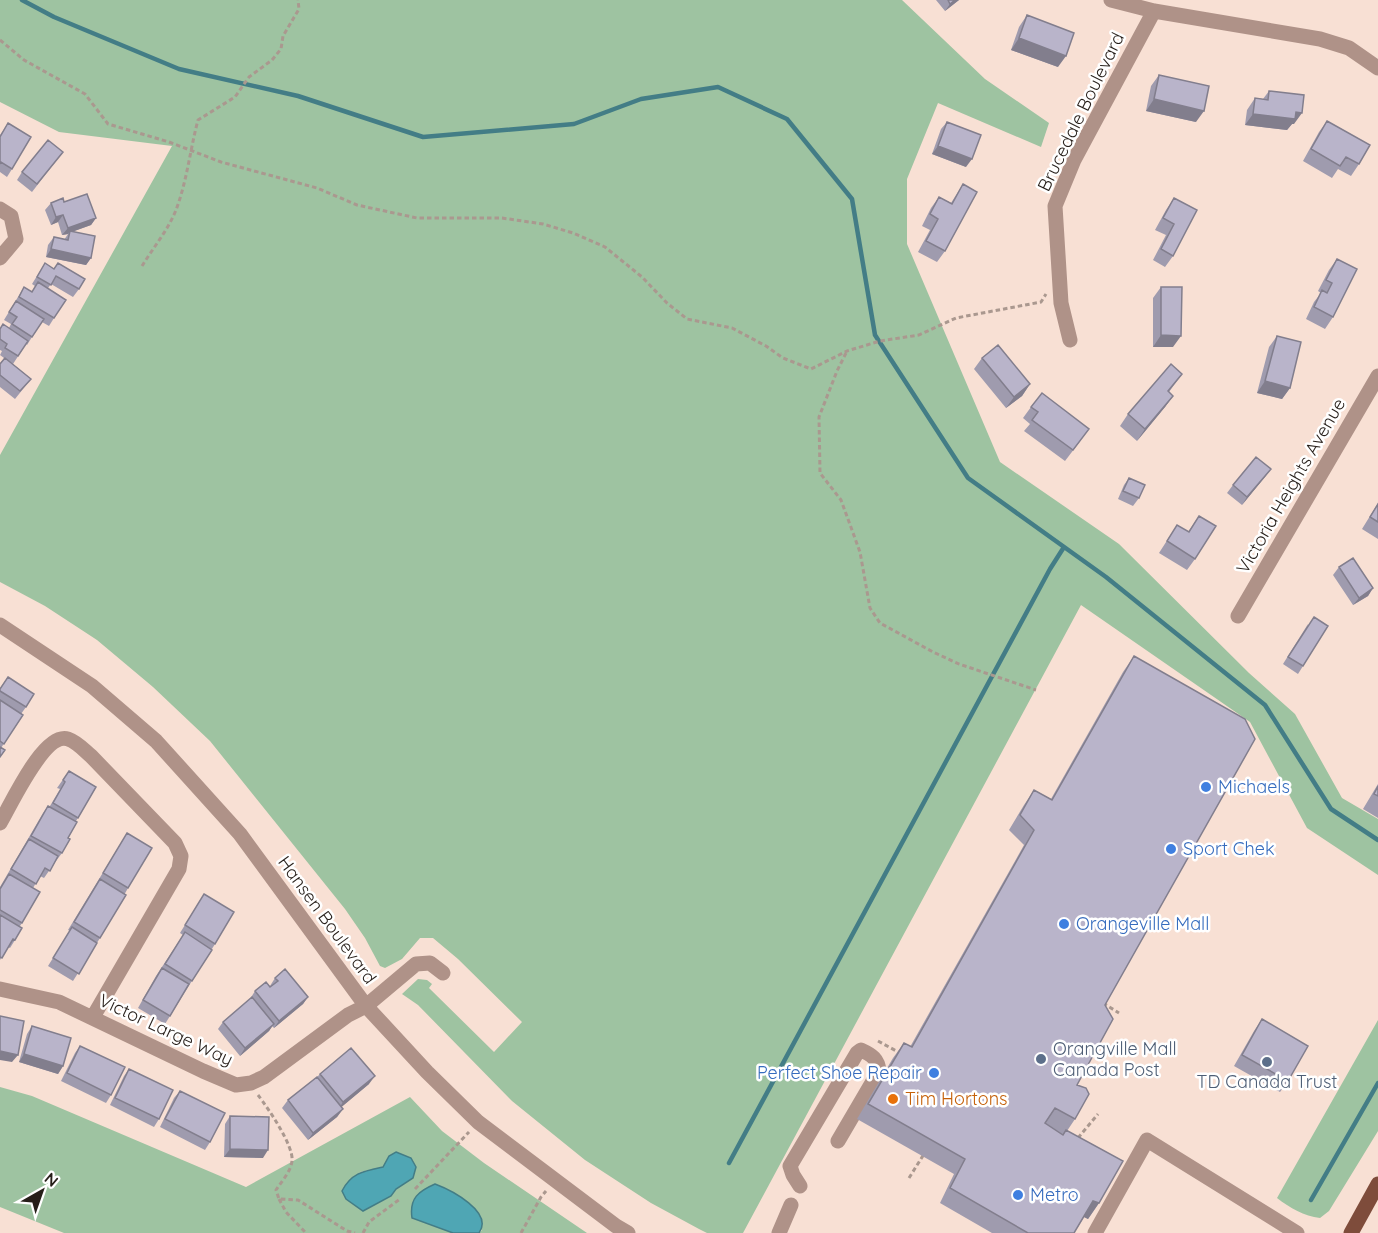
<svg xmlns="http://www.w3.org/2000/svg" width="1378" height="1233" viewBox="0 0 1378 1233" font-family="Quicksand,sans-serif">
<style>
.green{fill:#9ec3a1;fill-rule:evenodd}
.water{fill:#4fa6b4;stroke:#437d86;stroke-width:1.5}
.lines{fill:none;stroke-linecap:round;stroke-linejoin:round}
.stream{stroke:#437d86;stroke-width:4.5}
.path{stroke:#aa988f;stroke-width:3;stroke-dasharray:4.5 3;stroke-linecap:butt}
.minor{stroke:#af9288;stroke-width:15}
.major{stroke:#7e4c3b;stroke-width:15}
.wall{fill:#9f9bae}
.shaded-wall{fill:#827e8d}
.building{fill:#b9b4ca;stroke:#827e8d;stroke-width:1.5}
.shop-dot{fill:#3f7fe0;stroke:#fff;stroke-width:2}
.service-dot{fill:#5c6f8a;stroke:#fff;stroke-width:2}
.food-dot{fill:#e8710a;stroke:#fff;stroke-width:2}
.labels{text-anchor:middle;stroke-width:5;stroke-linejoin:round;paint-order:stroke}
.street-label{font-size:18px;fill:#261e19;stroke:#fff}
.shop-label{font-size:18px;fill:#366cbe;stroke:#fff;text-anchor:start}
.service-label{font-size:18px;fill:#4e5e75;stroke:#fff;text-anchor:start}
.food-label{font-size:18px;fill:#c56008;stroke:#fff;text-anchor:start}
</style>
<rect width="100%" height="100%" fill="#f8e0d4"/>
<!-- green -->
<path class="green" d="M 0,0 L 902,0 L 985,79 L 1049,123 L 1041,147 L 938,103 L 907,179 L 907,244 L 1000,462 L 1119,544 L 1249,673 L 1295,714 L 1342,798 L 1378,819 L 1378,875 L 1307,828 L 1250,722 L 1081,605 L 743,1233 L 707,1233 L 699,1229 L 651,1203 L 585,1160 L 512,1101 L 418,1005 L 402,994 L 418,979 L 427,980 L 432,984 L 429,988 L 494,1052 L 522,1022 L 458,959 L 433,938 L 420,938 L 402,959 L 385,968 L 380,966 L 365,938 L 345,909 L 210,741 L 153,687 L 97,640 L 45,606 L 0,582 L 0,455 L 172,146 L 59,132 L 0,102 Z
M 1378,1020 L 1378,1131 L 1329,1211 L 1320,1218 C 1304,1216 1290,1208 1277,1198 Z
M 0,1087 L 32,1096 L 246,1187 L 410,1097 L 442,1131 L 484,1163 L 587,1233 L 479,1233 L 482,1230 L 412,1217 L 453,1233 L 64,1233 L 0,1207 ZM 383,1167 L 404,1184 L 396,1189 L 391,1196 L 363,1211 L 346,1199 L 360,1172 Z"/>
<!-- water -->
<path class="water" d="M 396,1152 L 411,1158 L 416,1167 L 413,1178 L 396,1189 L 391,1196 L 363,1211 L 346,1199 L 342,1191 C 351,1173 364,1171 383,1167 L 389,1156 Z
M 435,1184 C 451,1190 494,1212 479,1233 L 453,1233 L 412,1218 C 409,1198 419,1191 435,1184 Z"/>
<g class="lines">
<!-- stream -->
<path class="stream" d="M 22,0 L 54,17 L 179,69 L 298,96 L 423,137 L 574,124 L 641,99 L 718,87 L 787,119 L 852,199 L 875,335 L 968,478 L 1106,577 L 1265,705 L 1331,809 L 1378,840
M 729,1163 L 1050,569 L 1064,547
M 1311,1200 L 1378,1083"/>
<!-- path -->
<path class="path" d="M 0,40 L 24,60 L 85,94 L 108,124 L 169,142 L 221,162 L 317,188 L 357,205 L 417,218 L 502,218 L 543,224 L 573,233 L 605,247 L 642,277 L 667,303 L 687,319 L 732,328 L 766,346 L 783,358 L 811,369 L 847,351 L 880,341 L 919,335 L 956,318 L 1041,302 L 1046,294
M 142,266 C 153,248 168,230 176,210 C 187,181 190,150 198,120 L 235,97 L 249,77 L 272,60 L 281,49 L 283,36 L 299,9 L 298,0
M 846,353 L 837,371 L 819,417 L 820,473 L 841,500 L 860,552 L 870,608 L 880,623 L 933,652 L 959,664 L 1036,690
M 1103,1003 L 1119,1013
M 878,1041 L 900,1053
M 258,1095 C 268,1108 294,1146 292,1161 C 291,1171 282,1181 276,1190 L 279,1199 L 298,1200 L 347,1231 L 355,1233
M 1078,1138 L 1098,1114
M 909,1178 L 924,1154
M 415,1189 L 469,1132
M 279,1199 L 286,1212 L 306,1233
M 363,1233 L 369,1222 L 400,1199
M 521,1233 L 541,1197 L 546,1191"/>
<!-- minor -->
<path class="minor" d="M 1111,0 L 1154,11 L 1320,39 L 1349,48 L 1378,68
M 0,209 L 11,216 L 16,239 L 0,258
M 1070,340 L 1061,303 L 1055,206 L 1074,160 L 1154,11
M 1238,616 L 1378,376
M 0,625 L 92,686 L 156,741 L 240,834 L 366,1006 L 427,1072 L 478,1122 L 616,1226 L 628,1233
M 0,823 C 11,805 44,731 68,739 C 77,742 84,750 91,756 L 175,843 L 181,856 L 179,869 L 93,1017
M 0,989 L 59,1002 L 203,1071 L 236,1085 L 251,1083 L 264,1077 L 348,1015 L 366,1006 L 416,964 L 430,963 L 443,973
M 800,1186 L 793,1175 L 790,1166 L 857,1053 L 861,1050 C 872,1055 878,1059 879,1071 L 838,1141
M 779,1233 L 791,1205
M 1095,1233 L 1147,1140 L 1297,1233"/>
<!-- major -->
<path class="major" d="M 1351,1233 L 1378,1184"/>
</g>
<!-- wall -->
<path class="wall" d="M 936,0 L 959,0 L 945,11 Z
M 1027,15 L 1058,67 L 1011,50 L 1019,27 Z
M 1159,75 L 1196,122 L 1146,111 L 1151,86 Z
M 1269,91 L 1294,124 L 1292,124 L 1287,130 L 1245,125 L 1247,110 L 1255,98 L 1263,99 Z
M 1327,121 L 1359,164 L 1351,176 L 1338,169 L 1332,178 L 1303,161 L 1319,132 Z
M 947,122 L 966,167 L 932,154 L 941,129 Z
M 8,123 L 12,169 L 7,177 L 0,172 L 0,135 Z
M 63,152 L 32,192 L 17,180 L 22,172 Z
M 963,184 L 945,251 L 937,262 L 918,252 L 930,230 L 922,226 L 931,208 L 939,197 L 951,203 Z
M 1174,198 L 1173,256 L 1165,267 L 1153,260 L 1166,235 L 1155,230 L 1166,210 Z
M 64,202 L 96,218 L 91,225 L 74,231 L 91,258 L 86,265 L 46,257 L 48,245 L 54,237 L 64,240 L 68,234 L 62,235 L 58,222 L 51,225 L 45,210 L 51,203 Z
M 1337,259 L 1333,317 L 1325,329 L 1306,319 L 1314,302 L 1321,293 L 1318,291 L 1329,270 Z
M 45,263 L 54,269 L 58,263 L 79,289 L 73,297 L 51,284 L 48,288 L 54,318 L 49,326 L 42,322 L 32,337 L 27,345 L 26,344 L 13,364 L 9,361 L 31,379 L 15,399 L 0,387 L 0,364 L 4,358 L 0,355 L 2,351 L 0,350 L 0,329 L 9,328 L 11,324 L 4,320 L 24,287 L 32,292 L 35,286 L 32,284 Z
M 1161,287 L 1173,347 L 1153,347 L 1153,298 Z
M 1277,336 L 1290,388 L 1282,399 L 1257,393 L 1269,347 Z
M 982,358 L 1030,384 L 1022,396 L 1006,408 L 974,369 Z
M 1182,374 L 1169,392 L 1173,396 L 1165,407 L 1137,441 L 1120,426 L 1128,414 Z
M 1031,407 L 1081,440 L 1065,461 L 1024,431 L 1030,424 L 1023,418 Z
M 1271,469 L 1242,505 L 1227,493 L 1233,485 Z
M 1129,478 L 1139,498 L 1133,506 L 1118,499 L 1124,485 Z
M 1378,503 L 1378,539 L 1362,529 Z
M 1199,516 L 1195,559 L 1187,570 L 1159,553 L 1177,525 L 1188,532 Z
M 1339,567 L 1373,588 L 1368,596 L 1353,605 L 1333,575 Z
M 1308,624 L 1303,666 L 1298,674 L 1283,664 Z
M 1134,656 L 1105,1005 L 1077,1085 L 1075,1119 L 1067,1131 L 1099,1203 L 1088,1219 L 1084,1217 L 1074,1233 L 992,1233 L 940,1203 L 954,1174 L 857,1119 L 893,1058 L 904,1043 L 910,1047 L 1024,845 L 1009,830 L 1024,805 L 1034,790 L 1051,799 L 1123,672 Z
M 8,677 L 26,707 L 21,714 L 23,715 L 1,748 L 0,757 L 0,688 Z
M 69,771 L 96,787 L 76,821 L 62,853 L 56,861 L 44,878 L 40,876 L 33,888 L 22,923 L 20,926 L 15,940 L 10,948 L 8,947 L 0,960 L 0,887 L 43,813 L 48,806 L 50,806 L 60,789 L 57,788 Z
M 1378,784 L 1378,818 L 1363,809 Z
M 127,833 L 128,888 L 100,938 L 73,981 L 48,966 L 70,931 L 68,930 Z
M 204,894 L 215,944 L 165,1024 L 138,1008 L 156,976 L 183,935 L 180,933 Z
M 275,978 L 308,997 L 303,1004 L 274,1028 L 272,1026 L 269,1031 L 240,1056 L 218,1029 L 223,1022 L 250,999 L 255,991 L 270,987 L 271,987 L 270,986 Z
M 1262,1019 L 1288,1081 L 1280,1092 L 1234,1066 L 1254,1031 Z
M 32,1026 L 63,1066 L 58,1074 L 19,1062 L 27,1034 Z
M 80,1046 L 111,1095 L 106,1103 L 61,1081 L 75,1053 Z
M 129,1069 L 159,1119 L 154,1127 L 110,1105 L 124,1076 Z
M 320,1074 L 369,1084 L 341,1107 L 343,1109 L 337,1117 L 308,1140 L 282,1108 L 288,1100 L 317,1077 Z
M 180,1091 L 210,1142 L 205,1150 L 160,1127 L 174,1098 Z
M 230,1116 L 263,1158 L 224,1157 L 225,1124 Z"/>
<!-- shaded-wall -->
<path class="shaded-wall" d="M 955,0 L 959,0 L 945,11 L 950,4 Z
M 1019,38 L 1066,56 L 1058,67 L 1011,50 Z
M 1154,99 L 1204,111 L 1196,122 L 1146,111 Z
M 1296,112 L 1302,113 L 1294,124 L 1292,124 L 1287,130 L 1245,125 L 1253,114 Z
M 938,146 L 972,159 L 966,167 L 932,154 Z
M 63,215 L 58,222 L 51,225 L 56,217 Z
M 96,218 L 91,225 L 69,233 L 70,231 L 68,234 L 62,235 L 68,228 Z
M 51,249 L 91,258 L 86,265 L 46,257 Z
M 1161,335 L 1181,336 L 1173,347 L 1153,347 Z
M 1265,381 L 1290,388 L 1282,399 L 1257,393 Z
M 1030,384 L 1022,396 L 1006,408 L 1014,397 Z
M 1173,396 L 1165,407 L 1137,441 L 1145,429 Z
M 1271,469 L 1265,477 L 1242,505 L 1247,497 Z
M 1373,588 L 1368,596 L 1353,605 L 1359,598 Z
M 308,997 L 303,1004 L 274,1028 L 279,1021 Z
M 274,1024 L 269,1031 L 240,1056 L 245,1048 Z
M 0,1051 L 18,1055 L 12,1062 L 0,1060 Z
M 24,1054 L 63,1066 L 58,1074 L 19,1062 Z
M 375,1076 L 369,1084 L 338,1110 L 343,1102 Z
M 343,1109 L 337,1117 L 308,1140 L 313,1133 Z
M 230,1149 L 268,1150 L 263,1158 L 224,1157 Z
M 1093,1201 L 1099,1203 L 1088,1219 L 1082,1216 Z"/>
<!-- building -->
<path class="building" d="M 948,0 L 955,0 L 950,4 Z
M 1027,15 L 1074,33 L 1066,56 L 1019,38 Z
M 1159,75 L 1209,86 L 1204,111 L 1154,99 Z
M 1269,91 L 1304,95 L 1302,113 L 1296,112 L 1295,119 L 1253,114 L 1255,98 L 1268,100 Z
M 1327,121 L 1370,145 L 1359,164 L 1346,157 L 1340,166 L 1311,149 Z
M 947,122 L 981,135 L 972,159 L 938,146 Z
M 8,123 L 31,137 L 12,169 L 1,162 L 0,164 L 0,137 Z
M 48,140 L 63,152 L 37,184 L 22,172 Z
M 963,184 L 977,192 L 945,251 L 926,241 L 938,219 L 930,214 L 939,197 L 952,204 Z
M 87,194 L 96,218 L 68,228 L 63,215 L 56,217 L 51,203 L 63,198 L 64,202 Z
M 1174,198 L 1197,210 L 1173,256 L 1161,249 L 1174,224 L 1163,218 Z
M 70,231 L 95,236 L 91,258 L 51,249 L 54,237 L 68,240 Z
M 1337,259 L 1357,269 L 1333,317 L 1314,307 L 1322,290 L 1327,293 L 1332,283 L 1326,280 Z
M 45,263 L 54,269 L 58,263 L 85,279 L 79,289 L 56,276 L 51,285 L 37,277 Z
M 38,282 L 66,300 L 54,318 L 19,297 L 24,287 L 32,292 Z
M 1161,287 L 1182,287 L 1181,336 L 1161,335 Z
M 16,301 L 44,319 L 32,337 L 12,324 L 17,317 L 9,312 Z
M 3,324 L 28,341 L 18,356 L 5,348 L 7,344 L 0,339 L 0,329 Z
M 1277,336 L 1301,342 L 1290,388 L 1265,381 Z
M 998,345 L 1030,384 L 1014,397 L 982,358 Z
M 5,358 L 31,379 L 20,391 L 0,375 L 0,364 Z
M 1171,364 L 1182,374 L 1168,391 L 1173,396 L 1145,429 L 1128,414 Z
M 1042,393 L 1089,429 L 1073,450 L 1032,420 L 1038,412 L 1031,407 Z
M 1256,457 L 1271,469 L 1247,497 L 1233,485 Z
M 1129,478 L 1145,485 L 1139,498 L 1123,491 Z
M 1378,504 L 1378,522 L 1370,517 Z
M 1199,516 L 1216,526 L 1195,559 L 1167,541 L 1177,525 L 1189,532 Z
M 1353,558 L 1373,588 L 1359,598 L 1339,567 Z
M 1314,617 L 1328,626 L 1303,666 L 1288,657 Z
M 1134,656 L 1245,719 L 1255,739 L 1105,1005 L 1113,1019 L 1077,1085 L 1086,1088 L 1089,1094 L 1075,1119 L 1055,1108 L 1045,1123 L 1063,1135 L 1066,1130 L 1123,1161 L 1099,1203 L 1093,1201 L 1074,1233 L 1028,1233 L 950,1188 L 965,1159 L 868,1104 L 904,1043 L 912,1047 L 1034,830 L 1020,815 L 1034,790 L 1052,800 Z
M 8,677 L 34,694 L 26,707 L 0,691 L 0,689 Z
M 0,700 L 23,715 L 4,744 L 0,741 Z
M 0,747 L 5,750 L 0,757 Z
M 69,771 L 96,787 L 78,818 L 53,803 L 65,782 L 63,780 Z
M 1378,786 L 1378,796 L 1374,794 Z
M 48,806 L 77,822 L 68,838 L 70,839 L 62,853 L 31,836 Z
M 127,833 L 152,848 L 128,888 L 103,873 Z
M 29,839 L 58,856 L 50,871 L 45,868 L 36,884 L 11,869 Z
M 9,874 L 40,892 L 22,923 L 0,910 L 0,889 Z
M 100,879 L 126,895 L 100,938 L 74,922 Z
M 204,894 L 234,912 L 215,944 L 185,925 Z
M 0,915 L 22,928 L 15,940 L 13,939 L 2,958 L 0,957 Z
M 72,927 L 97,943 L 79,974 L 53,958 Z
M 185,932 L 212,950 L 192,981 L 165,964 Z
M 162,968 L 189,984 L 170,1016 L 143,1000 Z
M 285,969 L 308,997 L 279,1021 L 255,991 L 266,982 L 270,987 L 278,981 L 275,978 Z
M 252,997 L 274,1024 L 245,1048 L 223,1022 Z
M 0,1016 L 24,1021 L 18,1055 L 0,1051 Z
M 1262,1019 L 1308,1046 L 1288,1081 L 1242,1055 Z
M 32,1026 L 71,1038 L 63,1066 L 24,1054 Z
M 80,1046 L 125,1067 L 111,1095 L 67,1073 Z
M 351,1048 L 375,1076 L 343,1102 L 320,1074 Z
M 129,1069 L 173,1090 L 159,1119 L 115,1098 Z
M 317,1077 L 343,1109 L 313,1133 L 288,1100 Z
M 180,1091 L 225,1113 L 210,1142 L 165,1119 Z
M 230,1116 L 269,1117 L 268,1150 L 230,1149 Z"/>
<!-- markers -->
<g class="shop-dot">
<circle cx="1206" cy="787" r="6"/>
<circle cx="1171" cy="849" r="6"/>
<circle cx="1064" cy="924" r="6"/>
<circle cx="934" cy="1073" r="6"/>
<circle cx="1018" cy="1195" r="6"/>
</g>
<g class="service-dot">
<circle cx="1041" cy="1059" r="6"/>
<circle cx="1267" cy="1062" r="6"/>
</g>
<circle class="food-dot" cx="893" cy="1099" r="6"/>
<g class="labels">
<!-- street labels -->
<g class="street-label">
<text transform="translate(1081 112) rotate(-64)" y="6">Brucedale Boulevard</text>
<text transform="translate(1291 486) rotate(-60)" y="6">Victoria Heights Avenue</text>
<text transform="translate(327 920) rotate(54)" y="6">Hansen Boulevard</text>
<text transform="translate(166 1030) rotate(25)" y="6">Victor Large Way</text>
</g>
<!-- shop labels -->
<g class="shop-label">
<text x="1218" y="793">Michaels</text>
<text x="1183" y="855">Sport Chek</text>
<text x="1076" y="930">Orangeville Mall</text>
<text x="922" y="1079" text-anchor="end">Perfect Shoe Repair</text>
<text x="1030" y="1201">Metro</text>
</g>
<!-- service labels -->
<g class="service-label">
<text x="1053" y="1055">Orangville Mall<tspan x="1053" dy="21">Canada Post</tspan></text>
<text x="1267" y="1088" text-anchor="middle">TD Canada Trust</text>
</g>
<!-- food labels -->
<g class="food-label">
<text x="905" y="1105">Tim Hortons</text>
</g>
</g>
<!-- north arrow -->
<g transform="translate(42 1191) rotate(40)" stroke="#ffffff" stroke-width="4.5" paint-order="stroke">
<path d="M0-4.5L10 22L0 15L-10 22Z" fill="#261e19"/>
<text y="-9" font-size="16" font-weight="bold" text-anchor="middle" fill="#261e19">N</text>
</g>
</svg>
